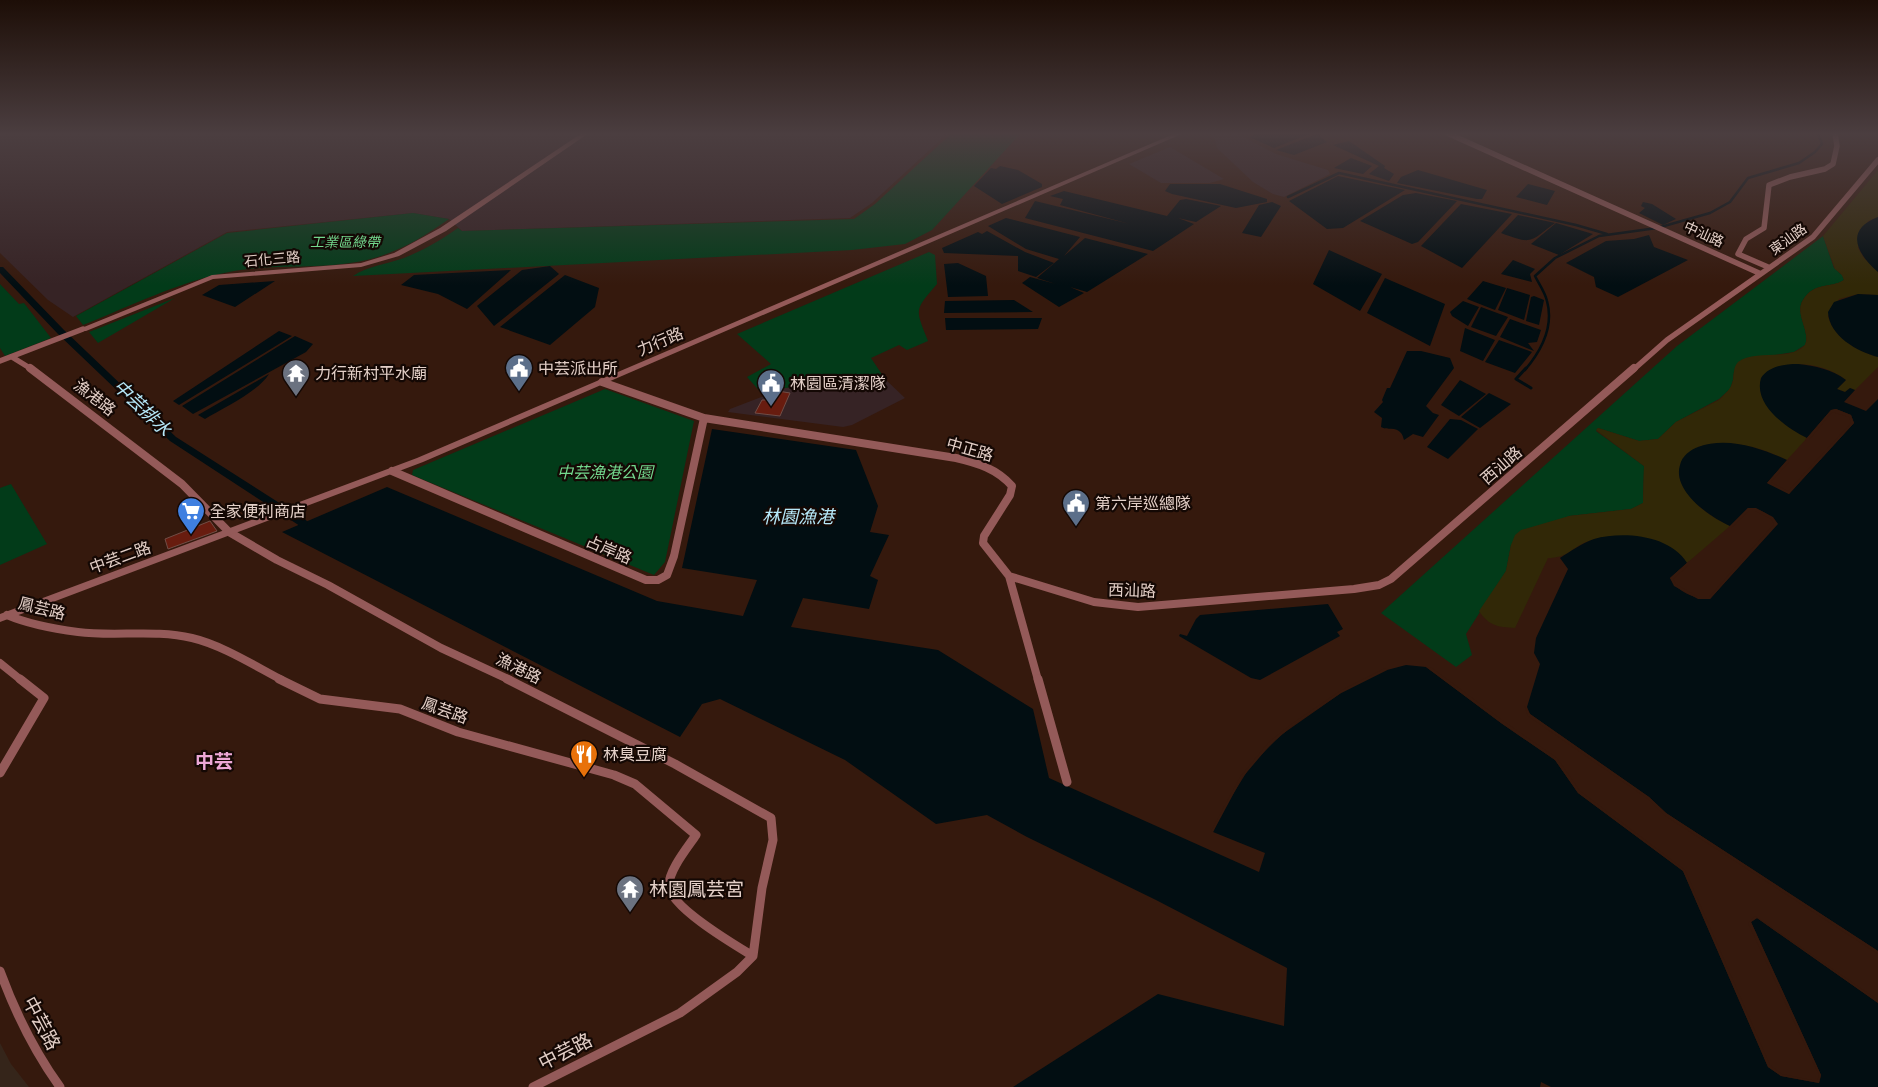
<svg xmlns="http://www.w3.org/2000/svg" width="1878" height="1087" viewBox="0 0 1878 1087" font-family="'Noto Serif','Noto Sans TC',serif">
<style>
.industrial{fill:#362325}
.education{fill:#35251a}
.green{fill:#023b19}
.sand{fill:#312807}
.water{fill:#020e12}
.pier{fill:#35190d}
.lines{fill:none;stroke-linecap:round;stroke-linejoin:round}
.stream-far1{stroke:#020e12;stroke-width:2.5}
.stream{stroke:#020e12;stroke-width:3}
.canal{fill:#020e12;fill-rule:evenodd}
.building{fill:#681c0f;stroke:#714d46}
.minor-far2{stroke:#945a59;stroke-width:5.5}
.minor-far1{stroke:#945a59;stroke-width:8}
.minor{stroke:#945a59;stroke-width:9}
.tertiary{fill:#945a59;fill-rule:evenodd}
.labels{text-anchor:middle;stroke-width:4.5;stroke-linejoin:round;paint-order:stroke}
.far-street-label{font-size:14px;fill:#e3cfc7;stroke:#140804}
.far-park-label{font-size:14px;font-style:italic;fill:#73d88e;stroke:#140804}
.street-label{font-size:16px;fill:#e3cfc7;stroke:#140804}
.poi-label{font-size:16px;fill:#e3cfc7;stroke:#140804;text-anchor:start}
.park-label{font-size:16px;font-style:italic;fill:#73d88e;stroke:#140804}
.water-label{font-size:18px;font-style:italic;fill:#b6e8f9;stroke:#140804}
.quarter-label{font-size:19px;font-weight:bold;fill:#eca7d6;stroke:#140804}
.near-poi-label{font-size:19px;fill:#e3cfc7;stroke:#140804;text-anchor:start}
.near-street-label{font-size:19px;fill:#e3cfc7;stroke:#140804}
</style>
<rect width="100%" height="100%" fill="#35190d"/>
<!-- industrial -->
<path class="industrial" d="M 0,133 L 948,133 L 872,203 L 850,218 L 462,231 L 449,219 L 413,213 L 227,232 L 73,317 L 48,300 L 0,253 Z
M 1207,133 L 1236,133 L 1276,154 L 1328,170 L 1330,174 L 1284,197 L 1273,194 L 1253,182 L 1217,148 L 1214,137 Z
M 1170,147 L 1224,179 L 1210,183 L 1161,183 L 1129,164 Z
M 885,379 L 905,398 L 852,425 L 843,427 L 728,412 L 730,409 L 764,396 L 773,389 Z"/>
<!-- education -->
<path class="education" d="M 0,1043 L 11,1064 L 29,1087 L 0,1087 Z"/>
<!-- green -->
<path class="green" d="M 952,133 L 1021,133 L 932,230 L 905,244 L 852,250 L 353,276 C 368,266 387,264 404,258 C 424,250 441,240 458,228 L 462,231 L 854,219 L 875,204 Z
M 413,213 L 449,219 C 418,241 388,258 350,263 C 310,269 269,264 229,272 C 178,282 131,306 83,325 L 76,316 L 227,233 Z
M 1823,236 L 1834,268 L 1842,275 L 1844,280 C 1830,289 1815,281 1803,300 C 1794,314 1811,331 1805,345 L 1794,352 L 1742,360 L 1734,371 L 1733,380 L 1730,389 L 1719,399 L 1676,422 L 1658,439 L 1639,441 L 1598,428 L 1596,431 L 1644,466 L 1643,503 L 1631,509 L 1569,516 L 1511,545 L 1506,571 L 1466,634 L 1472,655 L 1456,667 L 1381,613 L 1677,346 Z
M 929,252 L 935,255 L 937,284 C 914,311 915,308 928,341 L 907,350 L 899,345 L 871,358 L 885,379 L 773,389 L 764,396 L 747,377 L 771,364 L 737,334 Z
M 0,284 L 19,304 L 24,303 L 51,338 L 5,356 L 0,348 Z
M 175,298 L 98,343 L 89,332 Z
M 605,389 L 694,421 L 665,562 L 654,575 L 412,475 L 413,470 Z
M 11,484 L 47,544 L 0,565 L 0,488 Z"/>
<!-- sand -->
<path class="sand" d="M 1878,170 L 1878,217 L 1868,221 L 1858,248 L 1864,258 L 1878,272 L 1878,295 L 1858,294 L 1839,299 L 1828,316 C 1834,338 1857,351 1878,357 L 1878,367 L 1855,390 L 1850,388 L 1845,392 L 1837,389 L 1846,380 C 1826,364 1796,360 1772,369 L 1763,398 C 1773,417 1788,428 1807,438 L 1787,460 C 1759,447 1729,438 1698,447 L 1679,475 C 1685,499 1708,516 1730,526 L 1687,563 C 1670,535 1615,530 1586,542 C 1570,549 1567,558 1548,558 L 1515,628 C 1498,627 1489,626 1479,611 L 1506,571 L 1511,545 L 1515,535 L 1521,530 L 1569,516 L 1631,509 L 1643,503 L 1644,466 L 1596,430 L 1598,428 L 1639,441 L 1658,439 L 1676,422 L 1719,400 C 1724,395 1729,391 1732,384 C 1735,377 1732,368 1738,362 C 1754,349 1790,362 1805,345 C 1811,331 1794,314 1803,300 C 1815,281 1830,289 1844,280 L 1842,275 L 1835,269 L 1823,236 Z"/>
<!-- water -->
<path class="water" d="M 1258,133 L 1312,133 L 1274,148 L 1249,137 Z
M 1319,133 L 1321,137 L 1327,142 L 1294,155 L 1276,150 Z
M 1349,141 L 1385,166 L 1384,168 L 1394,174 L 1389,181 L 1369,174 L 1379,166 L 1333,145 Z
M 1351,158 L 1372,166 L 1363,174 L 1334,168 Z
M 1000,166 L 1018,170 L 1042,184 L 1042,187 L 1002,204 L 974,186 L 991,168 L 996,169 Z
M 1418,170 L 1487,190 L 1482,199 L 1477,199 L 1397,183 L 1401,177 Z
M 1338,176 L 1405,190 L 1343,228 L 1327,229 L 1289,201 Z
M 1170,184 L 1220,184 L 1267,199 L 1267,202 L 1236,208 L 1172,194 L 1165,191 Z
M 1528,184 L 1555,191 L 1547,205 L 1516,197 Z
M 1064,191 L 1167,216 L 1180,200 L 1186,199 L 1221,206 L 1196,222 L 1178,218 L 1194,224 L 1153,251 L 1025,218 L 1035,201 L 1130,224 L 1060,205 L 1063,199 L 1050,196 Z
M 1416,193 L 1457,201 L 1418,242 L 1412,244 L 1360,221 L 1403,195 Z
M 1272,202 L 1281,206 L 1261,237 L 1242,233 L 1259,205 Z
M 1643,202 L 1652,204 L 1676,219 L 1663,225 L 1639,213 L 1645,208 L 1641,206 Z
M 1461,204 L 1512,214 L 1462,268 L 1421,246 Z
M 1518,215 L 1555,223 C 1529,242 1533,245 1501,233 Z
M 1878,217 L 1878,272 C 1857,254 1844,230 1878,217 Z
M 1006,218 L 1080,237 L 1064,256 L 1085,238 L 1148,254 L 1087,292 L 1070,287 L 1084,293 L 1059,307 L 1022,283 L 1030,277 L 1056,284 L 1037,278 L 1059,259 L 1026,249 L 988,226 Z
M 1556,223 L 1593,234 L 1559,255 L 1531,244 Z
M 987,231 L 1025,252 L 1054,263 L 1036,277 L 1018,271 L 1018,256 L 944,253 L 942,248 L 978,232 L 982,234 Z
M 1649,235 L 1654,247 L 1688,260 L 1618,297 L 1596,287 L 1594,277 L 1566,263 L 1606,241 L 1634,239 Z
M 1329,250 L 1382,274 L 1360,311 L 1313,284 Z
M 1513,260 L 1535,269 L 1530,274 L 1532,282 L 1501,274 Z
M 958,263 L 986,276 L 988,296 L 948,297 L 944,264 Z
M 550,266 L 559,274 L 494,326 L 477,306 L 522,270 Z
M 511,270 L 467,309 L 438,294 L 401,285 L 414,275 Z
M 565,275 L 599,288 L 595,307 L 550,345 L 500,327 Z
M 1385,278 L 1445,304 L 1430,346 L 1367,313 Z
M 275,281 L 235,307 L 202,295 L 219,285 Z
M 1483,281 L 1506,288 L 1495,310 L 1467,299 Z
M 1507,288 L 1530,295 L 1524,320 L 1498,310 Z
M 1858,294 L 1878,295 L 1878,357 C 1858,352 1829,336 1828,312 L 1834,302 Z
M 1534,296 L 1544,300 L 1539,325 L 1526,321 L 1531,297 Z
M 1014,300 L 1033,312 L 944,313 L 945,301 Z
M 1463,301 L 1479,307 L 1468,326 L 1452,316 L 1450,312 Z
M 1481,307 L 1508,317 L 1496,336 L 1471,327 Z
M 945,318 L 1042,318 L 1038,329 L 946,330 Z
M 1510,319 L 1541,330 L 1537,342 L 1528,343 L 1534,351 L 1500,337 Z
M 1465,328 L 1495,340 L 1483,361 L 1460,351 Z
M 279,331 L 292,336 L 179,405 L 173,401 Z
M 295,336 L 313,344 L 306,352 L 193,414 L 182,406 Z
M 1499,340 L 1532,352 L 1515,373 L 1485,362 Z
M 1407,351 L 1421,351 L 1450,358 L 1454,368 L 1426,406 L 1433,413 L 1439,415 L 1423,437 L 1413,434 L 1404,440 C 1403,438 1403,435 1401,433 C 1396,426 1387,431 1381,427 L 1382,418 L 1374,412 L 1383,402 L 1382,400 L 1387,388 L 1390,388 Z
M 1798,364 C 1815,366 1832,369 1846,380 L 1837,389 L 1845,392 L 1850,388 L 1855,390 L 1844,402 L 1866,411 L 1878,399 L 1878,951 L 1666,813 L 1649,797 L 1530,714 L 1527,707 L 1540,664 L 1534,653 L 1536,638 L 1568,569 L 1560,558 C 1571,551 1582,543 1594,539 C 1623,531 1670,535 1687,563 L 1670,578 C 1677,592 1695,599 1710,599 L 1777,524 C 1771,515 1760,508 1748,508 L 1730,526 C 1710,517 1672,491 1680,465 C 1682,456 1690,450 1698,447 C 1727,436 1761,448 1787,460 L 1767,483 L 1789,494 L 1854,423 L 1851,415 L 1836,409 L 1831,410 L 1807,438 C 1787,428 1753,405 1761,378 C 1769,366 1784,364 1798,364 Z
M 269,374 C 258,392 223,408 205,419 L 198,415 Z
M 1460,380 L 1486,394 L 1459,416 L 1441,405 Z
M 1489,393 L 1511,404 L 1480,428 L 1461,417 Z
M 1450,419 L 1461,420 L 1478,429 L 1448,459 L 1427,447 Z
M 712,429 L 856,450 L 878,506 L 870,532 L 889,535 L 870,576 L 878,580 L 869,609 L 803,598 L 791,627 L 938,650 L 1033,709 L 1049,778 L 1259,872 L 1265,853 L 1213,832 L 1222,812 L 1251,765 L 1281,735 L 1341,693 L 1387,670 L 1406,665 L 1426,667 L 1501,723 L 1555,760 L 1578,793 L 1683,871 L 1768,1067 L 1781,1076 L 1819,1083 L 1821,1075 L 1751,922 L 1757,918 L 1878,1003 L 1878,1087 L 1551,1087 L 1541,1082 L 1540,1087 L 1013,1087 L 1158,994 L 1284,1026 L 1287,968 L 1156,900 L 1027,837 L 987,815 L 936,824 L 845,760 L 720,699 L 702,704 L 680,737 L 282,532 L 387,487 L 657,601 L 743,616 L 757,580 L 682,568 Z
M 1328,604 L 1343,629 L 1337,632 L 1340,636 L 1260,680 L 1251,678 L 1179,636 L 1180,634 L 1187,636 L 1196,619 L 1200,615 Z"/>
<!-- pier -->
<path class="pier" d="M 1836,409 L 1851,415 L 1854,423 L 1789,494 L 1767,483 L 1789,458 L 1789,462 L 1771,482 L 1788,491 L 1851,423 L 1849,417 L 1832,412 L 1809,440 L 1805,440 L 1831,410 Z
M 1748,508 L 1756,508 L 1773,517 L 1778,524 L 1710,599 L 1698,599 L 1674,586 L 1670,578 L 1689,561 L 1689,565 L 1673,579 L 1676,584 L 1698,597 L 1709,597 L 1774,524 L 1771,519 L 1755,511 L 1749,511 L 1731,528 L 1728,528 Z
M 1426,667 L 1432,668 L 1502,720 L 1557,758 L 1580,791 L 1685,870 L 1770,1065 L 1782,1074 L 1817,1081 L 1819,1075 L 1748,923 L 1755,916 L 1878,1000 L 1878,1003 L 1757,918 L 1751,922 L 1821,1075 L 1819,1083 L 1781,1076 L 1768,1067 L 1683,871 L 1578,793 L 1555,760 L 1501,723 Z
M 1385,668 L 1387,670 L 1341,693 L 1291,727 L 1270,745 L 1242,778 L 1213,832 L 1211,831 L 1240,777 L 1268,743 L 1290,725 L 1340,691 Z
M 1524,705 L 1530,714 L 1649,797 L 1666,813 L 1878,951 L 1878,954 L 1664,815 L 1648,799 L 1528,716 Z"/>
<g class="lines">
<!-- stream-far1 -->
<path class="stream-far1" d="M 1288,197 L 1339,173 L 1576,225 L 1607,234
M 1525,370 C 1541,351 1554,326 1547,301 C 1545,292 1539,284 1535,276 L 1555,258 L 1599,236 L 1657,228 L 1710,213 L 1730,202 L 1748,178 L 1799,163 L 1815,152 L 1822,144 L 1818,133"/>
<!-- stream -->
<path class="stream" d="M 1526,368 L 1516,379 L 1531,388"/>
<!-- canal -->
<path class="canal" d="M 0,267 L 3,267 L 64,330 L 176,437 L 306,520 L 308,523 L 306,526 L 300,526 L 170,441 L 58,334 L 0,273 Z"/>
</g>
<!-- building -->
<path class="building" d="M 772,390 L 790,393 L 780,416 L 755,413 L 762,400 L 767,400 Z
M 210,521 L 217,531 L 168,549 L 165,539 Z"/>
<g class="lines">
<!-- minor-far2 -->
<path class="minor-far2" d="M 1447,133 L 1759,273
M 1768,267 L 1738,254 L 1746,239 L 1764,228 L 1769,185 L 1790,177 L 1825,169 L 1833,164 L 1837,146 L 1835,133
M 12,357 L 33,370
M 0,361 L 83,329
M 1633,370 L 1667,340 L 1813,237 L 1878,160"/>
<!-- minor-far1 -->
<path class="minor-far1" d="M 30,368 L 182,484 L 229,532 L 277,560 L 328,585 L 441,648 L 510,680
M 602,382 L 704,418 L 956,458 C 978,463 997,469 1012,486 L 1010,495 L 984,536 L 983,543 L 1009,576 L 1038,680
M 392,471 L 646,580 L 658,580 L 667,575 L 674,556 L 704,418
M 1009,576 L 1094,602 L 1138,607 L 1354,589 L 1379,585 L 1391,579 L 1634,368
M 7,615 C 28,624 55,629 78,632 C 115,637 154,629 192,638 C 222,645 255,666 282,680
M 0,663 L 21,680"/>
<!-- minor -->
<path class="minor" d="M 279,679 L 320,699 L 400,709 L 458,732 L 614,775 L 635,784 L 696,835 C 688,847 668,871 669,886 C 670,907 735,945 753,956
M 507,679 L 675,764 L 771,818 L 773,840 L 762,888 L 753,956 L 737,972 L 680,1013 L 533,1087
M 1038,679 L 1067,782
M 0,773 L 44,698 L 20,679
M 0,971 C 15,1012 34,1051 60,1087"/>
<!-- tertiary -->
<path class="tertiary" d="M 582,133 L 589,133 L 446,231 L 399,256 L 361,267 L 213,279 L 86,331 L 80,331 L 79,329 L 212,275 L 361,263 L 394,253 L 440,228 Z
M 1176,133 L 1184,133 L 423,462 L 0,622 L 0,614 L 417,458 Z"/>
</g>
<!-- sky -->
<linearGradient id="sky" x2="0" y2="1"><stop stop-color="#1d0e07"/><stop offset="0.47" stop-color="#4b3e40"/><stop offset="1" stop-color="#4b3e40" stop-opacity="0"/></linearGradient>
<rect width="1878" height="285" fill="url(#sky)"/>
<!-- icons -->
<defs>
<g id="civic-pin" transform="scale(1.4375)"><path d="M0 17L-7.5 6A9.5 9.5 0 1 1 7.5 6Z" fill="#5c6f8a" stroke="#140804"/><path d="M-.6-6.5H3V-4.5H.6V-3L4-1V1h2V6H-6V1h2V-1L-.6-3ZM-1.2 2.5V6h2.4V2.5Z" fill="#fff"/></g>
<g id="temple-pin" transform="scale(1.4375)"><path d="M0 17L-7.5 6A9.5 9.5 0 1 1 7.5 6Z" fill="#6b7280" stroke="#140804"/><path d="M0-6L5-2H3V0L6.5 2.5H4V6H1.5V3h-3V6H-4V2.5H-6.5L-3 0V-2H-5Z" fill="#fff"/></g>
<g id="supermarket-pin" transform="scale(1.4375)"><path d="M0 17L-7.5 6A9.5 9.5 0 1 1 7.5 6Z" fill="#3f7fe0" stroke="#140804"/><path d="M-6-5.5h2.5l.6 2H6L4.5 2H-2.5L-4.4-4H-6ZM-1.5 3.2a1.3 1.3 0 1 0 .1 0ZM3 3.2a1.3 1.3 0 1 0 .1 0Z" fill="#fff"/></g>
<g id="restaurant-pin" transform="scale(1.4375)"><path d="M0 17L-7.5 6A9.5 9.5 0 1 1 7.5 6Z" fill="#e8710a" stroke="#140804"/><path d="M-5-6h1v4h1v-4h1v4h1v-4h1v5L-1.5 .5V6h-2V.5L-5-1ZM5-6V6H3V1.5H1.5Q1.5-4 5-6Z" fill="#fff"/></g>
</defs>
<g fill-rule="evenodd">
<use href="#civic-pin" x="519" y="368"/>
<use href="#temple-pin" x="296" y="373"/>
<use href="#civic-pin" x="771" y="383"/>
<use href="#civic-pin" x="1076" y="503"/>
<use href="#supermarket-pin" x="191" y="511"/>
<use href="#restaurant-pin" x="584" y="754"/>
<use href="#temple-pin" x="630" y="889"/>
</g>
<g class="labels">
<!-- far-street labels -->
<g class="far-street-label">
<text transform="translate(1704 234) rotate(24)" y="5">中汕路</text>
<text transform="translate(1788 239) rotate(-36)" y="5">東汕路</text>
<text transform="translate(272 259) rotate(-5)" y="5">石化三路</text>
</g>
<!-- far-park labels -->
<g class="far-park-label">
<text x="345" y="247">工業區綠帶</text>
</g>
<!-- street labels -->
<g class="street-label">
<text transform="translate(660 341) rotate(-23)" y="6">力行路</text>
<text transform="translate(95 397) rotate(38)" y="6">漁港路</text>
<text transform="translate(970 449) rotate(16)" y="6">中正路</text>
<text transform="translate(1501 465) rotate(-41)" y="6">西汕路</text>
<text transform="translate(609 549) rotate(23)" y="6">占岸路</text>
<text transform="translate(120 557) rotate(-20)" y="6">中芸二路</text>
<text transform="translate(1132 590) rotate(2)" y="6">西汕路</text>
<text transform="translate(42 608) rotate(14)" y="6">鳳芸路</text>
<text transform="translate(519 668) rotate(26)" y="6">漁港路</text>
<text transform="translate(445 710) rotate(20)" y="6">鳳芸路</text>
</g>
<!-- poi labels -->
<g class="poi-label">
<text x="538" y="374">中芸派出所</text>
<text x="315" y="379">力行新村平水廟</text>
<text x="790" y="389">林園區清潔隊</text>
<text x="1095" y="509">第六岸巡總隊</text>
<text x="210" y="517">全家便利商店</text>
<text x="603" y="760">林臭豆腐</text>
</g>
<!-- park labels -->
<g class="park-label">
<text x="605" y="478">中芸漁港公園</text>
</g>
<!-- water labels -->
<g class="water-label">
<text transform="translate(142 408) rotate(44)" y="6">中芸排水</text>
<text x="798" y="523">林園漁港</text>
</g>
<!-- quarter labels -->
<g class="quarter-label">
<text x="214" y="768">中芸</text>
</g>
<!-- near-poi labels -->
<g class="near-poi-label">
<text x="649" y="896">林園鳳芸宮</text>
</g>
<!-- near-street labels -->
<g class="near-street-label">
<text transform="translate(42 1023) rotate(62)" y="7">中芸路</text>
<text transform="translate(565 1051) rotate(-27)" y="7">中芸路</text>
</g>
</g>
</svg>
